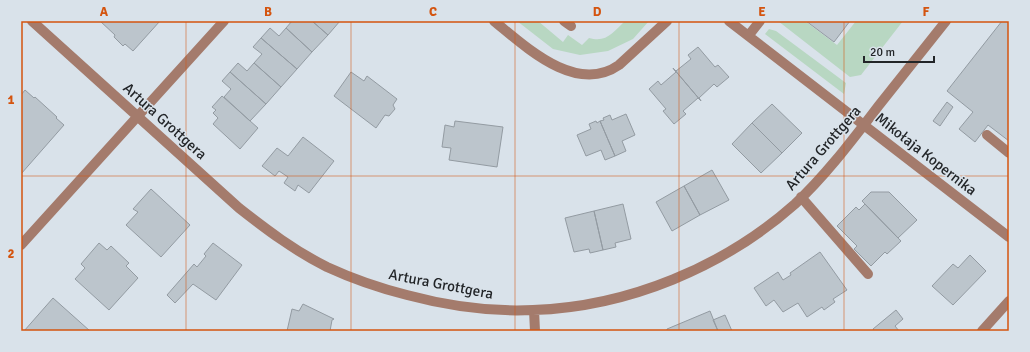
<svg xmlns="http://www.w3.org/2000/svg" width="1030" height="352" viewBox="0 0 1030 352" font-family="Signika,sans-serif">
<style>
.green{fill:#b8d7c2}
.building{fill:#bcc5cc;stroke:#939ba2}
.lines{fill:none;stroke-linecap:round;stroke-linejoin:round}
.minor{stroke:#a47b6c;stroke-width:10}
.grid{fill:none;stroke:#d4540f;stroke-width:1;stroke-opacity:0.55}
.labels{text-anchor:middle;stroke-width:3;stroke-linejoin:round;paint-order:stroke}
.street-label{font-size:15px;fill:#222528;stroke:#d9e2ea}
.neatline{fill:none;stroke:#d4540f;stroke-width:1.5}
.grid-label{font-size:13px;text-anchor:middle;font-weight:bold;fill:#d4540f}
</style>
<rect width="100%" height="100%" fill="#d9e2ea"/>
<!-- green -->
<path class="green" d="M 517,21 L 538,21 L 563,42 L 568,35 L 582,45 L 589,38 C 607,43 613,32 625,21 L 649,21 L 633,39 L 608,51 L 580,55 L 553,49 Z
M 778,21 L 805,21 L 837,45 L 856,21 L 903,21 L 861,75 L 850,77 Z
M 769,29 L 776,31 L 846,83 L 844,94 L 765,34 Z"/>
<!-- building -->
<path class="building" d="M 100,21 L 160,21 L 133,51 L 125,44 L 123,46 L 114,37 L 115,35 Z
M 292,21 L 312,21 L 328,35 L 312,52 L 286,28 Z
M 312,21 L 340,21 L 328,35 Z
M 806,21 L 850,21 L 834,42 Z
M 1002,21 L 1009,21 L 1009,141 L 988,125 L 975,142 L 959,129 L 973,112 L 947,91 Z
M 270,28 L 279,36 L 286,28 L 312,52 L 297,69 L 261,38 Z
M 261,38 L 297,69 L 281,87 L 254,63 L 262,54 L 253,47 Z
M 698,47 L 715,67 L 718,65 L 729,77 L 717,87 L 714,84 L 699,98 L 701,101 L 673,68 L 676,71 L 691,59 L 688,55 Z
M 238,63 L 247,71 L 254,63 L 281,87 L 266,104 L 230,72 Z
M 673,68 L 701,101 L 698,98 L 683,111 L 686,114 L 674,124 L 663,111 L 666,109 L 649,89 L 658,81 L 661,85 L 676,72 Z
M 230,72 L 266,104 L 250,121 L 224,97 L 231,89 L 222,81 Z
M 351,72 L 364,81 L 367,76 L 397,99 L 393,105 L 395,109 L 389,116 L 385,115 L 376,128 L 334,96 Z
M 25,90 L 34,98 L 35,97 L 57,117 L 56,118 L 64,125 L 21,174 L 21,95 Z
M 222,96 L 258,128 L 240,149 L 213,124 L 218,118 L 213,113 L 216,110 L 212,107 Z
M 947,102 L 953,107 L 940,126 L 933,121 Z
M 772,104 L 802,133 L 782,153 L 752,123 Z
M 626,114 L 635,135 L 622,141 L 626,151 L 615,156 L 600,121 L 604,120 L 603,118 L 610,115 L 612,120 Z
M 455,121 L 503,127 L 497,167 L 449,160 L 451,148 L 442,147 L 445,125 L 454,127 Z
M 596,121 L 597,123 L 600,121 L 615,156 L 605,160 L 601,150 L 586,156 L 577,135 L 591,129 L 589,124 Z
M 752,123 L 782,153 L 761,173 L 732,144 Z
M 303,137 L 334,161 L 309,193 L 298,185 L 295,191 L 284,183 L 288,177 L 279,171 L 275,176 L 262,166 L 277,148 L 288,156 Z
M 712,170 L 729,200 L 700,215 L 684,186 Z
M 684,186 L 700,215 L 672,231 L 656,202 Z
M 151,189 L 190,225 L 161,257 L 126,225 L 138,212 L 133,209 Z
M 871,192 L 889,192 L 917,220 L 898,238 L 862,201 Z
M 623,204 L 631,239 L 615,243 L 616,247 L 603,250 L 594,211 Z
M 865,204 L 901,241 L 887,254 L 885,252 L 871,266 L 854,249 L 857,246 L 837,226 L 856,207 L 859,210 Z
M 594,211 L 603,250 L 590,253 L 589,249 L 574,252 L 565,218 Z
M 99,243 L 107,250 L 111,246 L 129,263 L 126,266 L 138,278 L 109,310 L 75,279 L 85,268 L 81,264 Z
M 213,243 L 242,265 L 216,300 L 193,284 L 175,303 L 167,295 L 194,264 L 197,267 L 206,256 L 204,254 Z
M 820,252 L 847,290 L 833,299 L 835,302 L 824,310 L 822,307 L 807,317 L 798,303 L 783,312 L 774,300 L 766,306 L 754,288 L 778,272 L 783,280 L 791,275 L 790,273 Z
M 970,255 L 986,271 L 953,305 L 932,286 L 953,264 L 958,268 Z
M 53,298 L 90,331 L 24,331 Z
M 303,304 L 334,319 L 332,320 L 330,331 L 287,331 L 292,309 L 299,311 Z
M 896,310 L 903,319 L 895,326 L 899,331 L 874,331 L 873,329 Z
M 710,311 L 718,331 L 667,331 L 667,329 Z
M 725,315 L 732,331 L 718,331 L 713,320 Z"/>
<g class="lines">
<!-- minor -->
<path class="minor" d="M 32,21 L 239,208 C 267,230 295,251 327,267 C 353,279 379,288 407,295 C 448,306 490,312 533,310 C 628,307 724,267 795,204 C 827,174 853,139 880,104 C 902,76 924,49 946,21
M 494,21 C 526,47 576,95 619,65 L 667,21
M 564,21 L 571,26
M 729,21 L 1009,237
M 749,35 L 760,21
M 987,135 L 1009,153
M 801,197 L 868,274
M 21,245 L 224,21
M 534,310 L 535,331
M 982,331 L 1009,301"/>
</g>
<!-- grid -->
<path class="grid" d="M 186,21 L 186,331M 351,21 L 351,331M 515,21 L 515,331M 679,21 L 679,331M 844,21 L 844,331M 21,176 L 1009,176"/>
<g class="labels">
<!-- street labels -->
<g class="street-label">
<text transform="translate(165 121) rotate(42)" y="5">Artura Grottgera</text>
<text transform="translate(823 148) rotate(-49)" y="5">Artura Grottgera</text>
<text transform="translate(926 154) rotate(38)" y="5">Mikołaja Kopernika</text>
<text transform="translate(441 284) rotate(11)" y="5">Artura Grottgera</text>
</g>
</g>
<!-- border -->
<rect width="1030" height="352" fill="none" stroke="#d9e2ea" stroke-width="44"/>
<!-- scale -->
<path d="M864 56v6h70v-6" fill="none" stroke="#222528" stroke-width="2"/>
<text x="870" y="56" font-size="12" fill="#222528" stroke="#d9e2ea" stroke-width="3" paint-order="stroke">20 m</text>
<rect x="22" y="22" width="986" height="308" class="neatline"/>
<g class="grid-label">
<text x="104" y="16">A</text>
<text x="268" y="16">B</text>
<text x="433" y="16">C</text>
<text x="597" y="16">D</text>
<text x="762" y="16">E</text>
<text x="926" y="16">F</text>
<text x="11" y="104">1</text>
<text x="11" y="258">2</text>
</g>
</svg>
